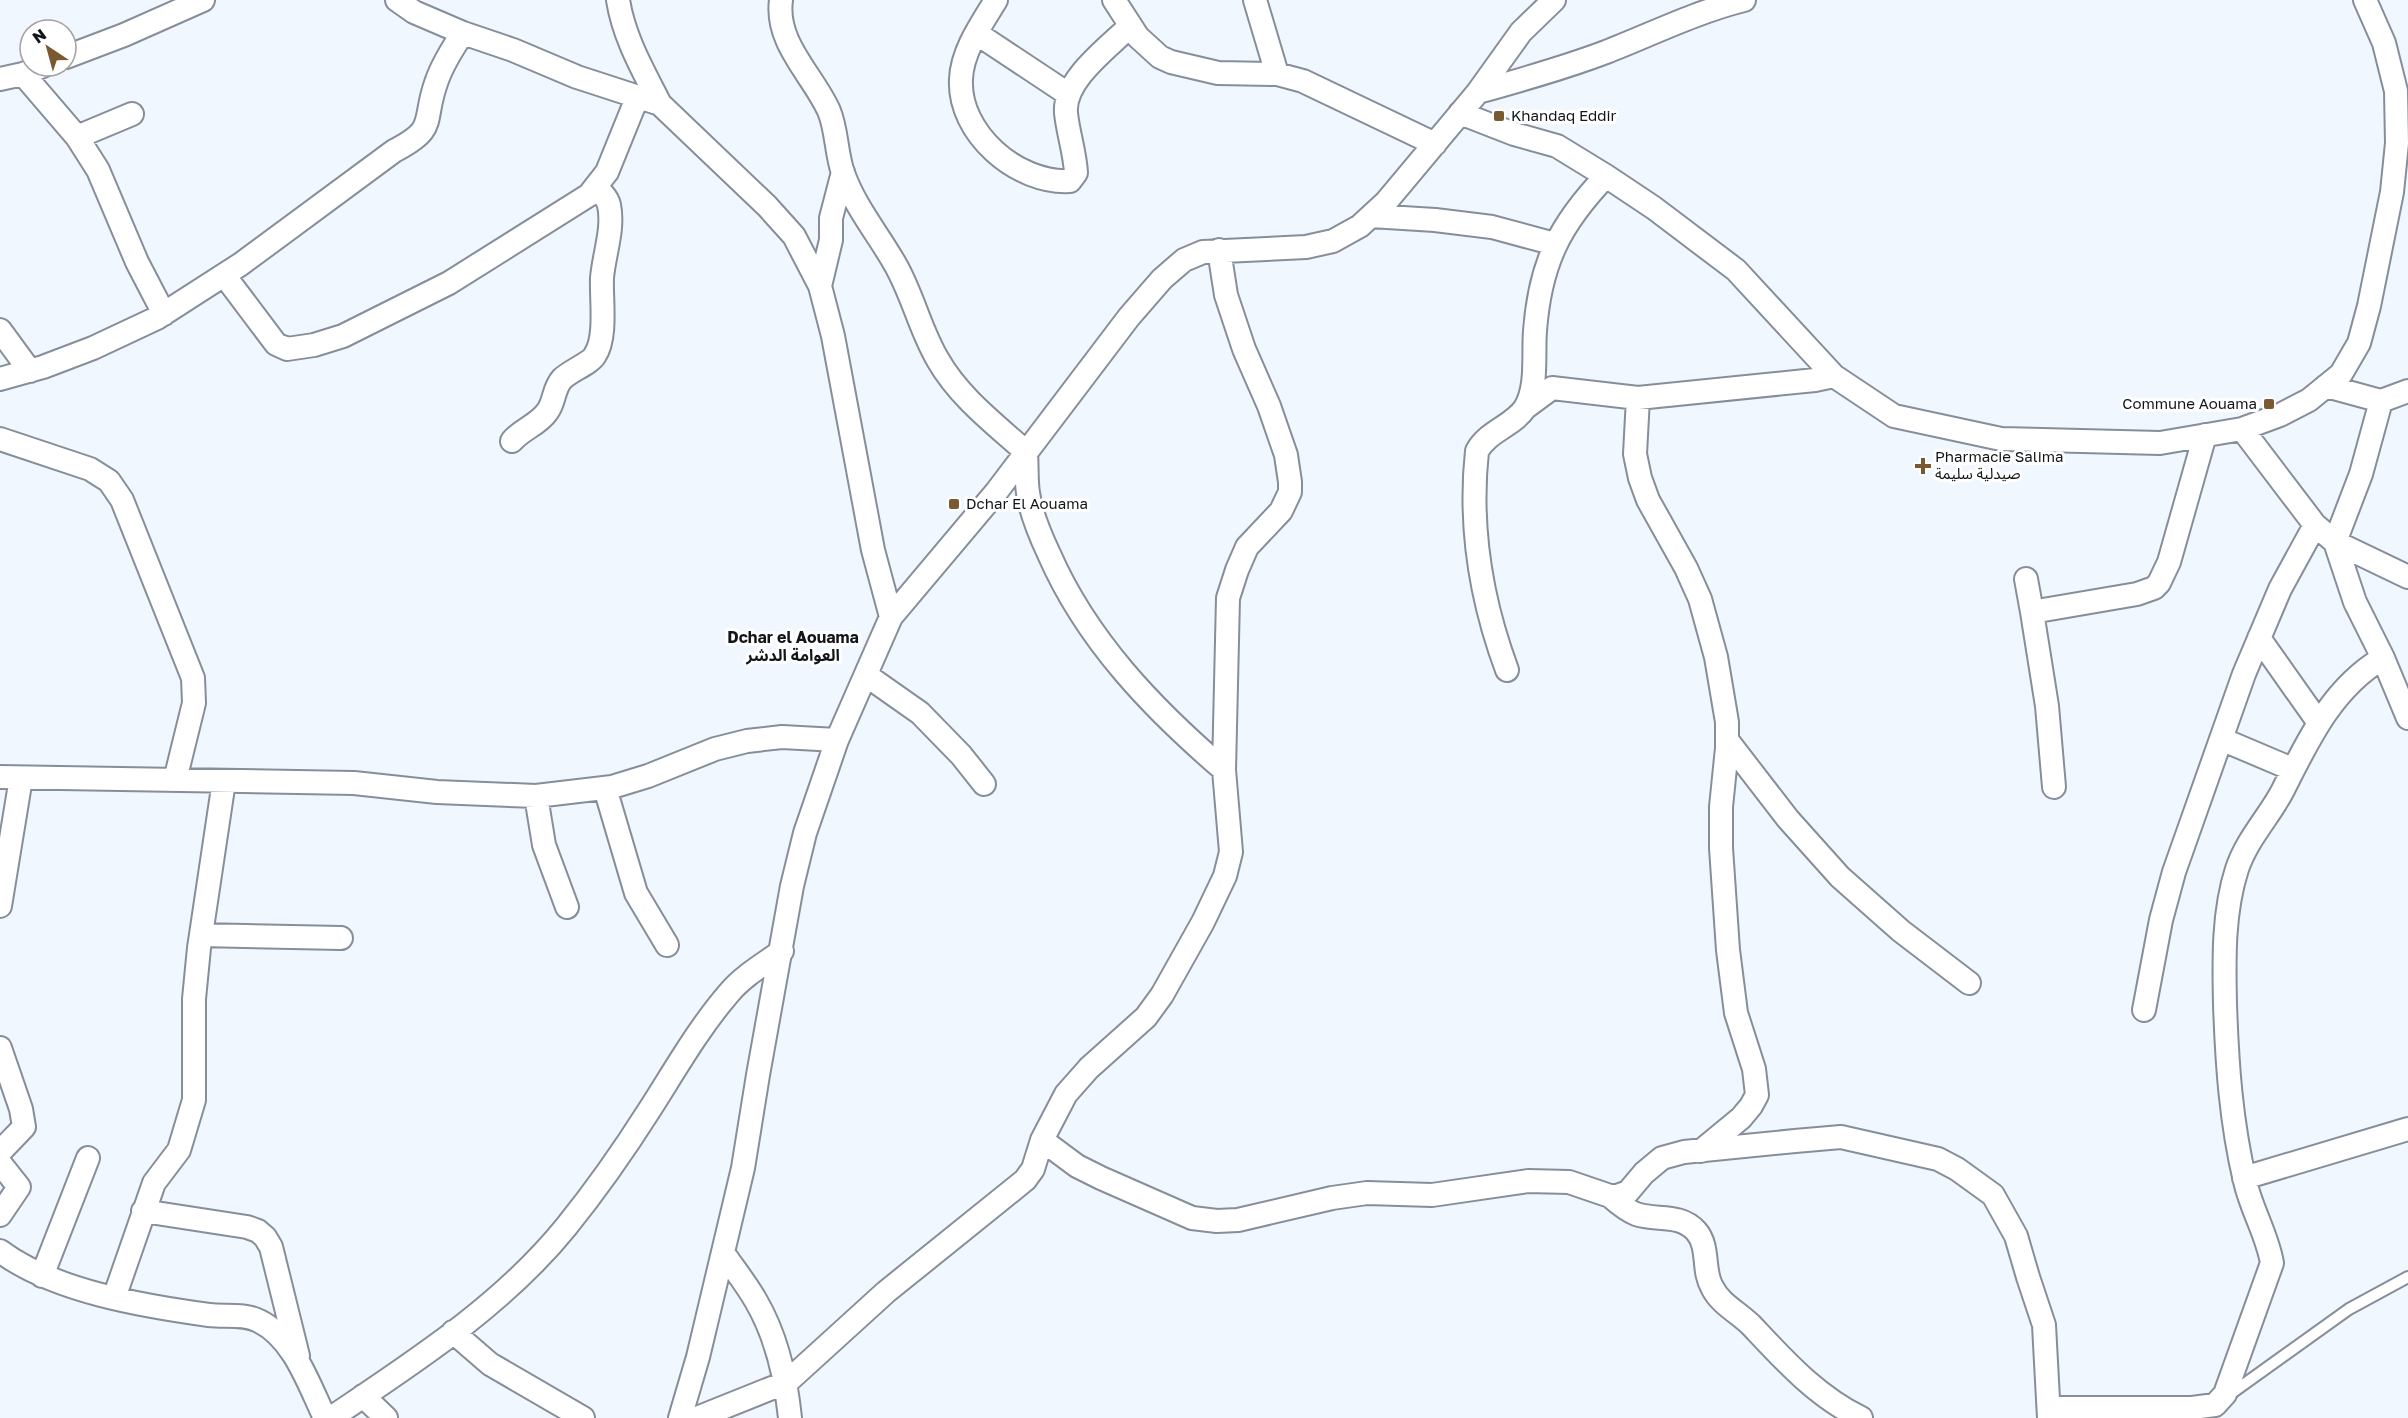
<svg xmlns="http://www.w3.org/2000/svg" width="2408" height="1418" viewBox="0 0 2408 1418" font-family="'Golos Text','Noto Sans Arabic',sans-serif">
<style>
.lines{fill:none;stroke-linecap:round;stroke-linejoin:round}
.service-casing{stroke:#868e9a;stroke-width:14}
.minor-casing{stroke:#868e9a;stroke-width:26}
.service{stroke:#fff;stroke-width:10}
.minor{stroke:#fff;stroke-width:22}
.poi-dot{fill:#79592f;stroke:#fff;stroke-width:2}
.labels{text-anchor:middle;stroke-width:6;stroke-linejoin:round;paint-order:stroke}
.poi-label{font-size:15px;fill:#121519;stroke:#fff;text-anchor:start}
.neighbourhood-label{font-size:16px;font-weight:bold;fill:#121519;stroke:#fff}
</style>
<rect width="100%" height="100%" fill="#f1f7ff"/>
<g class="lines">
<!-- service casing -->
<g class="service-casing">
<path id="service" d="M 2229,1395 L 2349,1309 L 2408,1277"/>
</g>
<!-- minor casing -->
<g class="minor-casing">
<path id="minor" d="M 397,0 L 414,12 L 463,33 L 513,50 L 577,77 L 660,104 L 767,206 L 794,236 L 820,286 L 833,336 L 873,550 L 891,617
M 618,0 C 624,38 643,70 660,104
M 781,0 C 775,43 813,75 829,111 C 837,130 836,153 843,173 C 855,207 878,234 895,264 C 913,295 920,330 938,360 C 959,397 995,424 1026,452 C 1027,465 1026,480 1028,493 C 1031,514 1040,535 1049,554 C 1087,641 1153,709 1224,770
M 996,0 C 982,23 962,51 961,79 C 958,133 1017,184 1070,181 L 1076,173 C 1075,153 1068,133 1066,113 C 1063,80 1108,48 1130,26
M 1114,0 L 1138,37 L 1160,57 L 1171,62 L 1218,73 L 1277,74 L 1303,81 L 1435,144
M 1255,0 L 1277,74
M 976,33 L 1068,94
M 66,57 L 124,35 L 203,0
M 23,74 L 77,137 L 98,170 L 137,262 L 164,314
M 0,79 L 23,74 L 43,66
M 1478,92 C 1521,80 1564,68 1606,52 C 1652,34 1696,12 1744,0
M 1460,113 L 1514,134 L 1557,146 L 1606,176 L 1654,208 L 1736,270 L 1834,376 L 1894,416 L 2001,439 L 2160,443 L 2242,429 L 2280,415 L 2309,400 L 2341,374 L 2359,343 L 2369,306 L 2392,192 L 2397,143 L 2396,91 L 2384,43 L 2365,0
M 77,137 L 132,114
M 1371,216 L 1435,220 L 1492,227 L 1555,244
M 224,275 L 276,344 L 287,349 L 314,345 L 343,336 L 449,283 L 589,195 L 607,172 L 637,98
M 820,286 L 831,240 L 831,218 L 843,172
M 0,330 L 30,371
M 0,379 L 43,367 L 93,348 L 157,318 L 241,264 L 394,151 C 438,128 422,123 436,83 C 442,65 452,49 463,33
M 2326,386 L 2381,401 L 2408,391
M 1638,398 L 1635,454 L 1640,478 L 1648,500 L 1686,568 L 1700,599 L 1716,657 L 1727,722 L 1727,748 L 1721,807 L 1721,848 L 1728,950 L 1736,1013 L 1754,1069 L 1757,1095 L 1751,1106 L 1741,1118 L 1701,1151
M 2381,401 L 2361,474 L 2335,542 L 2408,577
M 1525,408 L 1552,388 L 1638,398 L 1815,380 L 1834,376
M 2242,429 L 2315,525 L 2335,542 L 2355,602 L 2383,658 L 2408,718
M 0,439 L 90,469 L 109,481 L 122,500 L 193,678 L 194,703 L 175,780
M 512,441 C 522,429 538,425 547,412 C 555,402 553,389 562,379 C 570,371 591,363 595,355 C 607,337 601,299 602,278 C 604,254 614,229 609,205 C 607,197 601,192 595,187
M 2026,579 L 2032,612
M 2259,638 L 2319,723
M 1507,670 C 1481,600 1469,525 1477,451 C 1488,431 1513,426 1525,408 C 1538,387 1533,354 1535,331 C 1540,263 1560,224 1606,176
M 866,675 L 920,713 L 961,755 L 984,784
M 2221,739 L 2292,769
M 1727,740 L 1788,819 L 1840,877 L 1901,931 L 1969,983
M 0,777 L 354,783 L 437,792 L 536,796 L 612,787 L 648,776 L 715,749 L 747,741 L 782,737 L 837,740
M 2054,787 L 2047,706 L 2032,612 L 2137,594 L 2154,588 L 2159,583 L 2169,562 L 2205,435
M 605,788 L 636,893 L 667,945
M 536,796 L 544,845 L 567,907
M 0,906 L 21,778
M 201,935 L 341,938
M 2144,1010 L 2161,920 L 2174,872 L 2244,674 L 2280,589 L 2315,525
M 0,1048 L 21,1109 L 24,1127 L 0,1152
M 1042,1140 L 1077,1166 L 1101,1178 L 1192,1218 L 1217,1221 L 1238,1220 L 1332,1198 L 1367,1193 L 1432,1195 L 1528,1181 L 1569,1182 L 1610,1196 L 1617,1196 L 1628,1192 L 1644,1173 L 1662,1158 L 1684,1152 L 1795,1141 L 1841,1137 L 1938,1159 L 1957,1169 L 1993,1195 L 2016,1236 L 2028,1277 L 2044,1325 L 2049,1418
M 0,1163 L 19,1187 L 0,1215
M 2244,1178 L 2408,1129
M 1610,1196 C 1618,1203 1626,1210 1636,1214 C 1656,1221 1680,1213 1696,1231 C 1710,1247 1702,1270 1712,1287 C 1720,1304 1738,1312 1751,1325 C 1785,1361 1816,1396 1861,1418
M 143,1211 L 247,1227 L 258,1231 L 265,1237 L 271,1247 L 298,1356
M 0,1251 C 53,1291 143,1306 209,1315 C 225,1317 244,1313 259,1321 C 294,1338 309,1385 325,1418
M 724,1254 C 735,1270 747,1285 756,1301 C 777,1337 786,1378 790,1418
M 42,1276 L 88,1158
M 114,1298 L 154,1183 L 179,1150 L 194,1100 L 194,999 L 199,948 L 224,781
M 453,1332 L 490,1364 L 583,1418
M 363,1396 L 386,1418
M 2049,1408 L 2192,1408 L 2215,1405 L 2225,1394 L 2272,1263 C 2267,1234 2251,1209 2245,1181 C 2231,1122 2227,1064 2225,1004 C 2224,960 2223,912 2237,869 C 2247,839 2269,817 2283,790 C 2308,740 2333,687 2383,658
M 331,1418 C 414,1362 502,1306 566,1227 C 596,1190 624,1150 650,1109 C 675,1070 698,1029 729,993 C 743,976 764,964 782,951
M 680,1418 L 698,1357 L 743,1168 L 758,1075 L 792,886 L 805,833 L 837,740 L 891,617 L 997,491 L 1129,317 L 1162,279 L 1184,260 L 1203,252 L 1306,247 L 1333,241 L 1360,226 L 1386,202 L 1478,92 L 1521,32 L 1554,0
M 697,1418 L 787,1382 L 886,1292 L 1025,1180 L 1033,1169 L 1042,1140 L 1066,1094 L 1089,1068 L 1146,1017 L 1162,995 L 1203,922 L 1225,876 L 1231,852 L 1224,770 L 1228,598 L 1237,570 L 1247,547 L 1281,511 L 1290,492 L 1290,482 L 1286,455 L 1269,406 L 1244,349 L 1226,295 L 1219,250"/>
</g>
<!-- service -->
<use href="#service" class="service"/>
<!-- minor -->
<use href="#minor" class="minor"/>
</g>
<!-- markers -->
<g class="poi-dot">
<rect x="1493" y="110" width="12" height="12" rx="3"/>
<rect x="2263" y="398" width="12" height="12" rx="3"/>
<path d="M1920 457h6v6h6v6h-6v6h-6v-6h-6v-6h6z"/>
<rect x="948" y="498" width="12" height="12" rx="3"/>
</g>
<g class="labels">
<!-- poi labels -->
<g class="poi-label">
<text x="1511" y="121">Khandaq Eddir</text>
<text x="2257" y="409" text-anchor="end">Commune Aouama</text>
<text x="1935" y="462">Pharmacie Salima<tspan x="1935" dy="17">صيدلية سليمة</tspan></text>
<text x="966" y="509">Dchar El Aouama</text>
</g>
<!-- neighbourhood labels -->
<g class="neighbourhood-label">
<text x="793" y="643">Dchar el Aouama<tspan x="793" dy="18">العوامة الدشر</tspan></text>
</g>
</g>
<!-- north arrow -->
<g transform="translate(48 48) rotate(324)"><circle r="28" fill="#ffffff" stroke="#a0a1a3" stroke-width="1.5"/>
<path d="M0-4.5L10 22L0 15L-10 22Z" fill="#79592f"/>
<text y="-9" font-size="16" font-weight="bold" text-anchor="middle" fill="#121519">N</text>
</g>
</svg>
